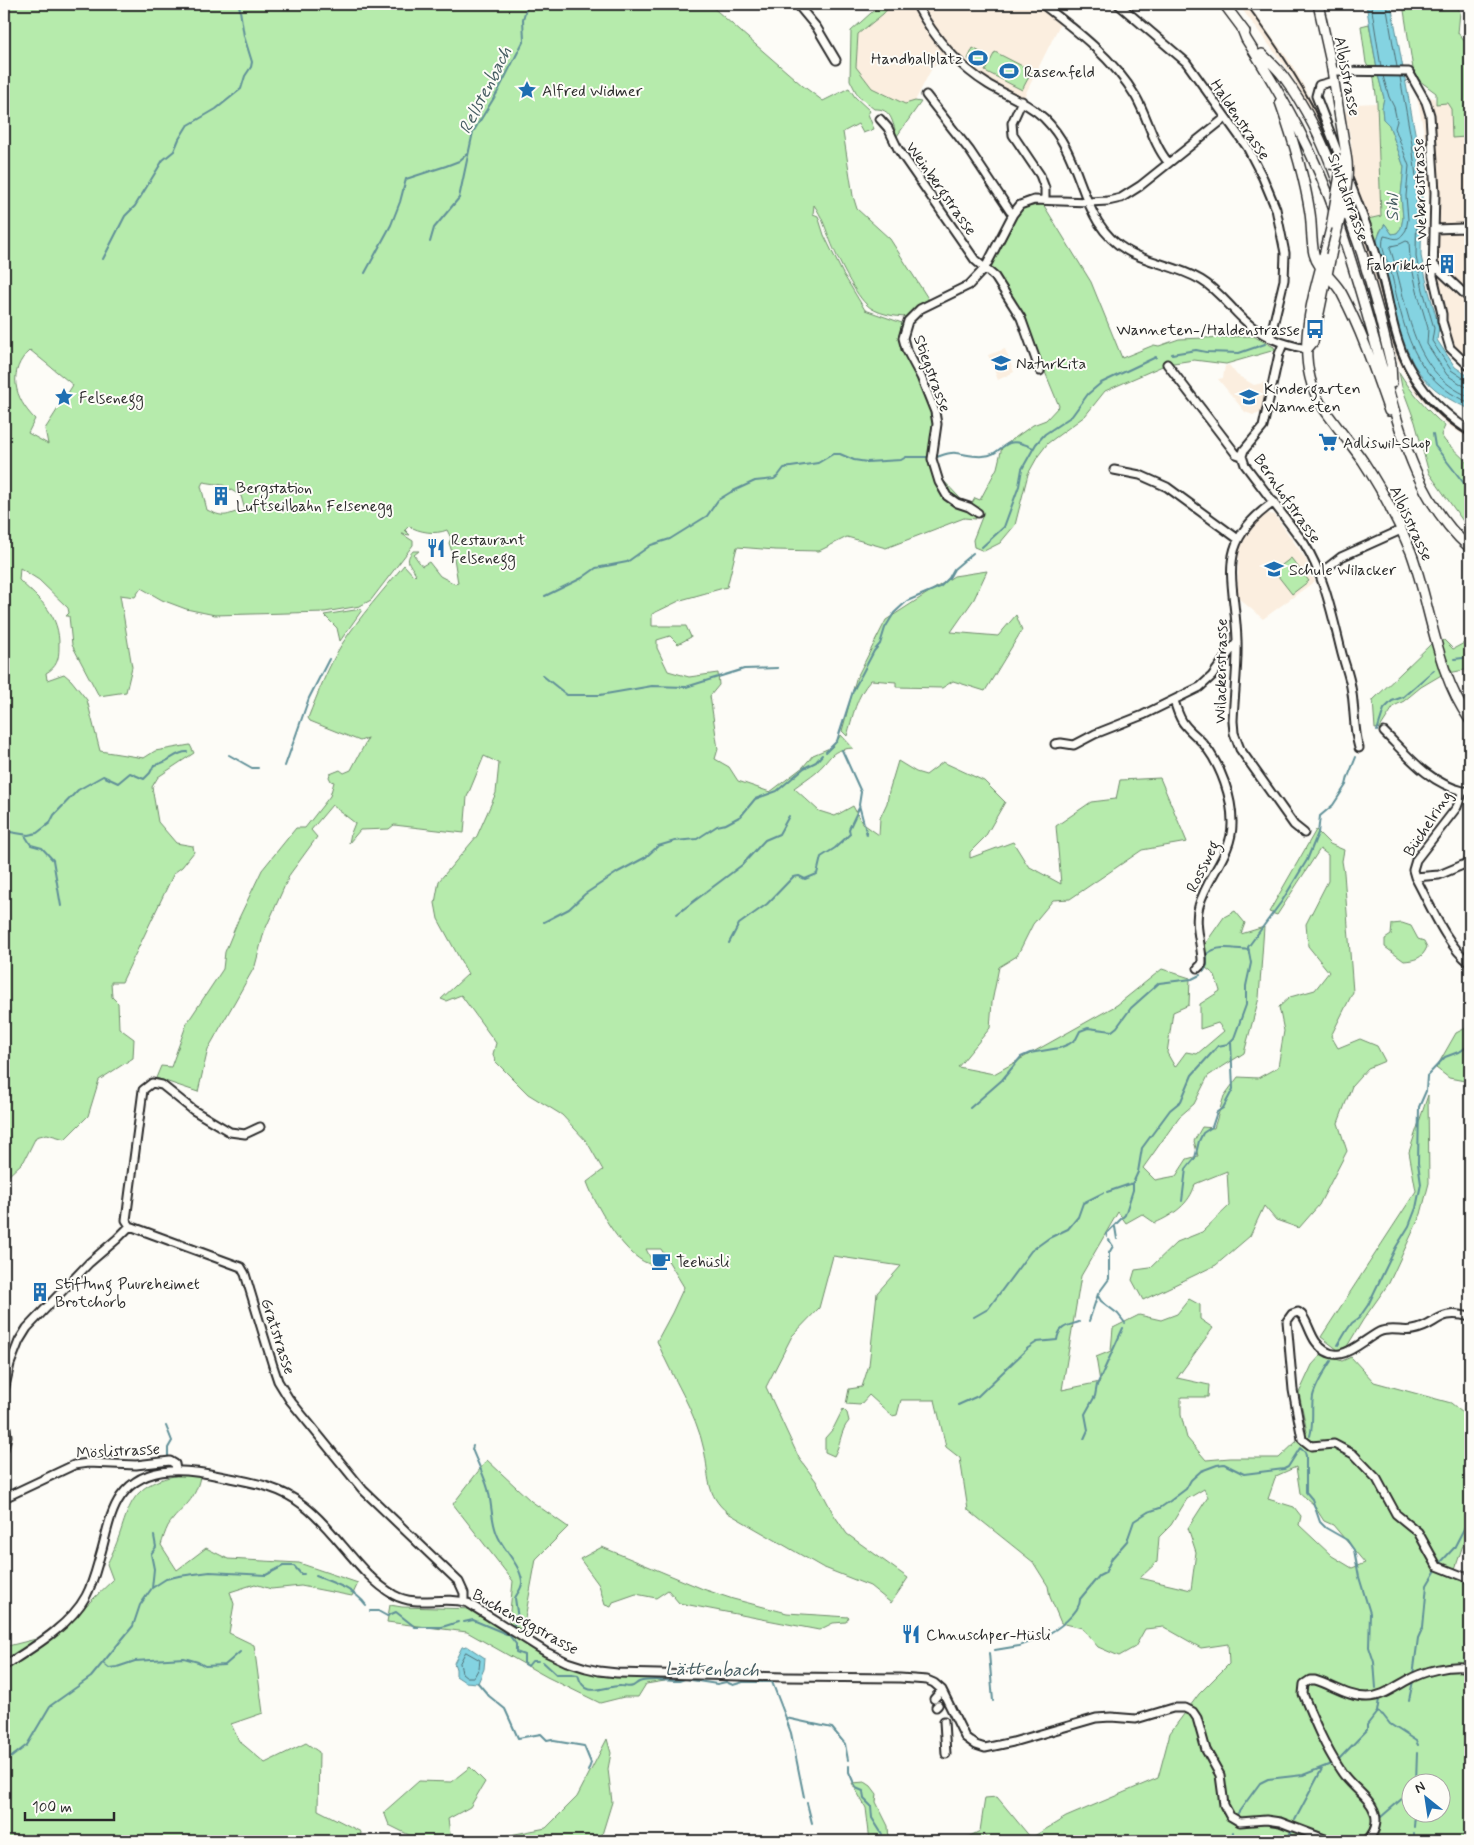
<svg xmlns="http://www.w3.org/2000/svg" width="1474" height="1845" viewBox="0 0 1474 1845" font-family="Mynerve,sans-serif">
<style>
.built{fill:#fbeedf}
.green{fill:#b6ebac;stroke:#708b6c;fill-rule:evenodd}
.water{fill:#84d3e1;stroke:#609098}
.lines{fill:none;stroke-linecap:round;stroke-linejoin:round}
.shore{stroke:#4f6e74;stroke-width:1}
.stream{stroke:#609098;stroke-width:2}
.minor-casing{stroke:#2b2b2b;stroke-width:11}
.major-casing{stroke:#2b2b2b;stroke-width:12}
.minor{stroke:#fdfcf7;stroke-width:7}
.major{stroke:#fdfcf7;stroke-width:9}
.rail{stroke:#2b2b2b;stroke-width:2}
.major-bridge-casing{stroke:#2b2b2b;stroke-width:12;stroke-linecap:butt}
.major-bridge{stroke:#fdfcf7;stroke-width:9}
.labels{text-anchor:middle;stroke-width:4;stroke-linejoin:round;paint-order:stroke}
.poi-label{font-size:16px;fill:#2b2b2b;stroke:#fdfcf7;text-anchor:start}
.street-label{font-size:16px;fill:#2b2b2b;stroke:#fdfcf7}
.water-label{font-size:18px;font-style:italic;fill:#465d62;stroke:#fdfcf7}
</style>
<rect width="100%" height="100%" fill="#fdfcf7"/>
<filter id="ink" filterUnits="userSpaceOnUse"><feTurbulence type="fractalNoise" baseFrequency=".02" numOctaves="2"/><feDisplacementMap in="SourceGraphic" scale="10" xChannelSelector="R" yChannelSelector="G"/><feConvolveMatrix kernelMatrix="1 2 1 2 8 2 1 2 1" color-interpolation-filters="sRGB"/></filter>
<g filter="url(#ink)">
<!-- built -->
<path class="built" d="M 892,4 L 1042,4 L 1062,20 L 1022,101 L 988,84 L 951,54 L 932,68 L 915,101 L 905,105 L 872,88 L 856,67 L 858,34 L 883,14 Z
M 1238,4 L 1248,4 L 1291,63 L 1321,118 L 1336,158 L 1333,160 L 1317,120 L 1291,74 Z
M 1424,88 L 1429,97 L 1434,98 L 1436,104 L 1447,103 L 1451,109 L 1452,137 L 1466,137 L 1470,149 L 1470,367 L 1450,348 L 1428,256 L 1429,201 L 1425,148 L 1423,127 L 1416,93 Z
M 1377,103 L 1381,216 L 1368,219 L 1353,180 L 1351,142 L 1345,112 L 1354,104 Z
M 1354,201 L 1379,274 L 1392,329 L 1417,386 L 1430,402 L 1447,418 L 1470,434 L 1470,439 L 1449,426 L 1433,411 L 1417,394 L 1402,369 L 1396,356 L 1387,330 L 1376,283 L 1359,228 Z
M 1005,349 L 1014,372 L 998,380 L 988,355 Z
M 1229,365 L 1237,375 L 1254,385 L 1271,381 L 1264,410 L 1258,414 L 1253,415 L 1245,412 L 1218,379 L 1223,378 L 1225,366 Z
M 1264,513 L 1275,515 L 1305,558 L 1315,581 L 1263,619 L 1237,597 L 1239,549 L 1247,529 Z"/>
<!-- green -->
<path class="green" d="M 4,4 L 709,4 L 803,86 L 823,101 L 849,88 L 855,97 L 870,111 L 868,114 L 874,129 L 863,133 L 858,124 L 843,132 L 853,196 L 857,209 L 890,239 L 929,300 L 909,317 C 896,317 875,314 866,304 C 853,291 835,254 829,237 C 824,224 822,217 814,205 L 813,214 L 818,216 L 824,235 L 842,272 L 865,310 L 905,324 L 899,339 L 902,341 L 920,378 L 935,418 L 930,460 L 942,479 L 973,512 L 976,519 L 964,518 L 886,548 L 847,537 L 819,551 L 775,550 L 737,547 L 727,587 L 681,600 L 652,614 L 652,626 L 686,626 L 691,637 L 678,644 L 670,636 L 657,640 L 657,648 L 668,671 L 689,677 L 718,673 L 719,685 L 710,696 L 718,749 L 715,759 L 729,767 L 738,781 L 770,792 L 803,767 L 813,755 L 832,747 L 841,735 L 853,748 C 829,750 833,757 817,771 C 810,777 802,782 794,788 L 819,811 L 835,816 L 853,806 L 862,823 L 879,835 L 880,818 L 887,803 L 889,791 L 898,761 L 916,772 L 926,775 L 943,762 L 984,781 L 1005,802 L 985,837 L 970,852 L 970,858 L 1013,842 L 1028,866 L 1061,884 L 1056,826 L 1091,802 L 1116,799 L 1120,780 L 1160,778 L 1187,842 L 1142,850 L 1070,899 L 1053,900 L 1033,924 L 1017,956 L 999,967 L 992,1002 L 990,1028 L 958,1067 L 994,1074 L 1117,1005 L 1162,969 L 1190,978 L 1189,1005 L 1173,1012 L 1167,1053 L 1175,1067 L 1186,1052 L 1197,1054 L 1224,1031 L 1218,1023 L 1200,1029 L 1200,1004 L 1220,991 L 1215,975 L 1206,968 L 1205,944 L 1224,917 L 1235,911 L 1245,923 L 1241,934 L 1264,927 L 1259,998 L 1244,1053 L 1208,1076 L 1194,1104 L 1179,1117 L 1143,1168 L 1155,1180 L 1176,1176 L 1187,1159 L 1198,1156 L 1194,1141 L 1202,1127 L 1214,1128 L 1224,1096 L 1238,1077 L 1258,1078 L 1278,1067 L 1284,1031 L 1279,1007 L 1290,997 L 1315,990 L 1329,972 L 1308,946 L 1306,924 L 1328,881 L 1328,855 L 1320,849 L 1277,915 L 1269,912 L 1316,830 L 1330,844 L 1344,850 L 1342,861 L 1344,873 L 1353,992 L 1331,1036 L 1338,1048 L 1360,1039 L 1377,1046 L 1385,1061 L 1368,1068 L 1352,1086 L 1338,1123 L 1347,1151 L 1319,1205 L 1299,1228 L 1276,1220 L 1264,1206 L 1250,1236 L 1216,1265 L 1143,1300 L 1132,1280 L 1135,1270 L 1150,1268 L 1177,1242 L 1202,1232 L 1229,1206 L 1227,1171 L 1195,1184 C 1190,1204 1173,1215 1155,1223 L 1142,1214 L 1126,1223 L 1118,1212 L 1081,1276 L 1062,1390 L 1100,1382 L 1096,1357 L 1111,1351 L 1113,1328 L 1139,1315 L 1161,1320 L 1177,1314 L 1189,1299 L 1200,1305 L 1200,1319 L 1213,1328 L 1177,1378 L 1209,1385 L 1208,1397 L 1181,1397 L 1181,1415 L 1187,1438 L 1206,1460 L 1230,1458 L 1279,1458 L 1298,1440 C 1309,1456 1320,1442 1333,1447 C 1343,1450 1352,1457 1359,1464 C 1374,1476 1380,1493 1389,1509 C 1395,1518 1405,1522 1412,1529 C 1424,1541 1426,1557 1436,1569 L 1457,1575 L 1470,1582 L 1470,1841 L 1375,1841 C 1382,1831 1381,1816 1375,1805 L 1368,1807 C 1375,1819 1374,1833 1361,1841 L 1337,1841 L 1321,1835 L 1319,1840 L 1321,1841 L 990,1841 L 984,1834 L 980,1841 L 960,1841 L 980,1831 L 985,1798 L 997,1797 L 1031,1838 L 1066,1817 L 1158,1778 L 1170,1733 L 1199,1694 L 1229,1664 L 1228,1644 L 1201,1648 L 1164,1627 L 1145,1629 L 1135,1647 L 1119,1656 L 1098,1647 L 1082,1628 L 1061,1623 L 1050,1597 L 1048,1586 L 1033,1562 L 968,1510 L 960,1458 L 946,1447 L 935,1400 L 901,1400 L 897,1415 L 892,1416 L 869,1395 L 860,1405 L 846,1404 L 849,1389 L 862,1387 L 869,1365 L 877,1293 L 901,1266 L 833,1256 L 819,1308 L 792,1336 L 766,1387 L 799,1458 L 816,1481 L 834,1515 L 847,1534 L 908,1578 L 891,1603 L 870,1586 L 822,1567 L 728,1513 C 705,1494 710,1477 704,1450 C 696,1411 672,1378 657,1341 L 672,1313 L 684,1287 L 661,1249 L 646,1249 L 654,1265 C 627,1262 596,1207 587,1182 L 603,1170 L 587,1142 L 562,1115 L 528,1094 L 495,1061 L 493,1054 L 496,1043 L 461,995 L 446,1001 L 441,999 L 468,974 L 438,919 L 435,903 L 439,881 L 477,836 L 496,793 L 499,763 L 484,756 L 467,797 L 464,833 L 394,825 L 389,829 L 360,830 L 349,843 L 351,833 L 355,823 L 332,805 L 311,830 L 317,837 L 290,874 L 264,932 L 255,966 L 208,1049 L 198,1092 L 156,1078 L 161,1066 L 171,1067 L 187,1023 L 223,969 L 225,952 L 239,918 L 262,870 L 296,828 L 305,828 L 330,796 L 334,782 L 331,781 L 329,777 L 330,774 L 340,770 L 344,773 L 351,770 L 368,738 L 360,741 L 310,721 L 308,718 C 318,693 328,667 342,644 C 360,616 383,591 404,565 L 414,576 L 416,574 C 410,564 404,561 413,551 L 419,551 L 414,555 L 422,566 L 429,562 L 440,576 L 455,584 L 458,583 L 454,558 L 449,543 L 451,538 L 447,530 C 435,535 419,532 409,526 L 405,530 L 410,535 L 402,534 L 413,541 L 413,545 L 371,600 L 360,606 L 325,612 L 215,615 L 186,609 L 162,600 L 141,588 L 135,597 L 120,595 L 132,667 L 126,692 L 99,696 L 72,645 L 69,616 L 66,616 L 69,613 L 68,608 L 39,580 L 20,568 L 19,580 C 41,601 60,614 59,647 C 59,659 57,667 46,673 L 47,680 L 64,674 L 71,680 L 87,700 L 100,751 L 144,758 L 155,751 L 190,745 L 194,753 L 158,777 L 152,787 L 158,822 L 176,843 L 193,846 L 194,852 L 182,867 L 174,873 L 122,982 L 111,982 L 112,997 L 118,1003 L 119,1028 L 134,1039 L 133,1058 L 99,1080 L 88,1116 L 65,1139 L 47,1134 L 36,1137 L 24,1161 L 4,1180 ZM 30,350 L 73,385 L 45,429 L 48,444 L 28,433 L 35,419 C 14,398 7,371 30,350 ZM 203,482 L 223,485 L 241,496 L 245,510 C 226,513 228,520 207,510 L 201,486 ZM 1296,1467 L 1300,1493 L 1313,1504 L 1324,1521 L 1333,1525 L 1365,1563 L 1352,1568 L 1332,1556 L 1299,1525 L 1301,1516 L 1294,1507 L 1268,1499 L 1276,1476 ZM 1204,1489 L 1208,1497 L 1188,1528 L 1196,1552 L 1191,1590 L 1140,1578 L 1157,1562 L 1159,1537 L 1171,1525 L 1187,1499 ZM 1412,1782 L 1442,1782 L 1442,1812 L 1412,1812 Z
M 881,4 L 892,4 L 883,14 L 858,34 L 856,67 L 872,88 L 905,104 L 915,101 L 921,102 L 897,136 C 892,122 892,108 874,109 L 858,96 L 850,80 L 851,31 Z
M 1403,4 L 1455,4 L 1460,12 L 1458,33 L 1468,46 L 1470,45 L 1470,149 L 1466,137 L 1452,138 L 1451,109 L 1447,103 L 1436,104 L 1436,93 L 1420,81 L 1413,69 Z
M 1369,24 L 1378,75 L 1384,98 L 1382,108 L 1383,119 L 1389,125 L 1404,167 L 1401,195 L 1403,218 L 1401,228 L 1397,233 L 1392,234 L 1385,224 L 1380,231 L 1376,245 L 1368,219 L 1381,216 L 1377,103 L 1374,78 L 1366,63 L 1361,26 Z
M 973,48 L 989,57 L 983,67 L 968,59 Z
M 995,52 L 1032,71 L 1022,90 L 985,71 Z
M 1043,204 L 1091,282 L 1122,358 L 1154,345 L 1159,346 L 1179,339 L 1253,336 L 1274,347 L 1275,350 L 1226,364 L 1194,360 L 1167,364 L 1105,391 L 1085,416 L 1048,443 L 1038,456 L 1028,474 L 1015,525 L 1000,543 L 984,551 L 974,547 L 973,540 L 982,517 L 971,505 L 975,498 L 980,500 L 997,468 L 1002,447 L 1033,425 L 1046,420 L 1059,406 L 1022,316 L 989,269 L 1015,217 L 1023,208 Z
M 1399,372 C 1412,393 1426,410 1445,426 L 1441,435 L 1445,441 L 1470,465 L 1470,531 L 1429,473 L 1415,422 L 1402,387 Z
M 1291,558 L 1309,581 L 1292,594 L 1274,571 Z
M 987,571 L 974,599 L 951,632 L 998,636 L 1016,615 L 1022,630 L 985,691 L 953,681 L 942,688 L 896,687 L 896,682 L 871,680 C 856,696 853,716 847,736 L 842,731 L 856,679 L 886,620 L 954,576 Z
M 361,609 L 362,610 L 340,641 L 337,628 L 324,615 Z
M 1444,640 L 1453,649 L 1470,640 L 1470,669 L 1443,674 L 1421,687 L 1404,701 L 1394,706 L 1380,728 L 1375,729 L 1373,700 L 1431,644 Z
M 1402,923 L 1411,926 L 1418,939 L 1424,941 L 1427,947 C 1422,959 1415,960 1404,961 L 1385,947 L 1385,939 L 1391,935 L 1392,924 Z
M 1470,1026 L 1470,1082 L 1449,1078 L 1436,1068 L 1456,1033 Z
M 1428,1095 L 1429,1183 L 1421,1214 L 1389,1283 L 1363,1320 L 1346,1348 L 1338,1350 L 1321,1337 L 1416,1191 L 1409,1152 Z
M 1322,1354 L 1342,1361 L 1351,1357 L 1374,1382 L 1451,1403 L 1470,1419 L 1470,1524 L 1455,1569 C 1430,1563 1435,1548 1421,1530 C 1416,1524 1408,1522 1403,1516 C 1391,1501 1385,1482 1372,1467 C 1363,1457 1349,1445 1335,1442 C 1321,1438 1315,1448 1303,1436 L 1307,1432 L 1299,1393 L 1312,1365 Z
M 843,1409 L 847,1413 L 849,1421 C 840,1431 841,1444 834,1456 L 825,1452 L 825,1438 L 833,1429 Z
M 487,1460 L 531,1501 L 568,1527 L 536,1559 L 521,1640 C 541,1652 562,1666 584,1671 C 610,1678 639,1677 666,1678 L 665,1681 L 646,1684 L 638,1697 L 624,1697 L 600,1703 L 547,1677 L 467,1632 L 387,1622 L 390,1605 L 402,1607 L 475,1609 L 508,1631 L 513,1581 L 453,1504 Z
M 185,1474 L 200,1477 C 194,1505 181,1506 168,1526 C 165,1532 163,1539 161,1545 L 177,1570 L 206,1548 L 228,1559 L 299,1563 L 358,1583 L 352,1596 L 301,1586 L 271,1589 L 255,1584 L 230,1592 L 234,1604 L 229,1633 L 254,1645 L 263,1713 L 231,1724 L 239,1741 L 265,1763 L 306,1743 L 319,1752 L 318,1810 L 361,1832 L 360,1841 L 4,1841 L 4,1647 L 48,1636 L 74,1617 L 113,1580 L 107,1564 C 133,1516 118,1484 185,1474 Z
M 602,1547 L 703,1589 L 733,1599 L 787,1613 L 849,1617 L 846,1622 L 833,1623 L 819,1630 L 679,1603 L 668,1590 L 656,1598 L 636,1594 L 613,1602 L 611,1607 L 605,1605 L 599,1585 L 580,1559 Z
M 607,1739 L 611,1753 L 608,1769 L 612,1802 L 600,1841 L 413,1841 L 411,1836 L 389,1825 L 384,1812 L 419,1781 L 451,1782 L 470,1767 L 485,1782 L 470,1807 L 448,1819 L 450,1834 L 467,1840 L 510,1835 L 546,1828 L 577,1797 Z
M 865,1782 L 871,1786 L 877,1794 L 876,1802 L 888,1826 L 889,1841 L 870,1841 L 866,1808 L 852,1783 Z"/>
<!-- water -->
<path class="water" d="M 1366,4 L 1391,4 L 1417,143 L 1422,185 L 1421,256 L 1428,288 L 1439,327 L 1437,340 L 1455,367 L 1470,377 L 1470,409 C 1450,401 1431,389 1418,371 C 1398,341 1395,303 1385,269 C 1383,262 1377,252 1377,244 C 1377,236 1382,229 1385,224 L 1392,234 L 1397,233 L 1401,228 L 1403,218 L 1401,195 L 1404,167 L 1389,125 L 1383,119 L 1382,108 L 1384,98 L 1378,75 Z
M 467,1646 L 485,1658 L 484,1669 L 478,1683 L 465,1682 L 456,1676 L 456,1669 L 454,1663 L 462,1647 Z"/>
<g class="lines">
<!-- shore -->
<path class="shore" d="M 1371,4 L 1381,67
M 1386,4 L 1397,67
M 1383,76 L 1389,97 L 1394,107 L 1397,121 L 1395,128 L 1409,166 L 1406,196 L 1408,219 L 1406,230 C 1397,243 1396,238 1384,236 C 1379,248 1388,260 1391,272 C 1404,327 1412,380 1470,403
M 1400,77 L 1412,144 L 1417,185 L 1416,257 L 1423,290 L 1434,328 L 1432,341 L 1451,370 L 1466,380 L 1470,381
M 1470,388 L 1464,386 L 1447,375 L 1427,344 L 1428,328 L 1417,291 L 1410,258 L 1409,242 L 1406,241 L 1400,244 L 1391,246 L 1390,248 C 1409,304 1408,371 1470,397
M 466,1652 L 480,1660 L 479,1668 L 474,1677 L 467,1677 L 462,1673 L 460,1663 Z"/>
<!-- stream -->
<path class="stream" d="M 430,242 L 434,228 L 459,198 L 473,132 L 497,93 L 524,40 L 523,19 L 526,9 L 533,4
M 103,259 L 125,216 L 135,206 L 163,160 L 174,151 L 179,139 L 187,126 L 216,109 L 241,89 L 245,76 L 251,67 L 252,62 L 244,36 L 239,4
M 365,273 L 391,225 L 400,202 L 406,179 L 446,166 L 459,161 L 467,154
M 1172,354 L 1196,350 L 1206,352 L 1239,353 L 1265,344
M 1433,434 L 1435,446 L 1470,491
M 937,457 C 943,455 950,452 956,453 C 965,454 974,457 983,456 C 1006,455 1000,432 1033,448
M 982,547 L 1004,527 L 1019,486 L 1022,469 L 1036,444 L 1045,434 L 1072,416 L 1088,394 L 1101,383 L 1156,357
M 545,596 L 582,578 L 596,568 L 627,562 L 651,545 L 670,539 L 707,516 L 718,500 L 731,492 L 755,481 L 774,479 L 778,476 L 784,468 L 818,463 L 833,454 L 840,454 L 854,460 L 867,462 L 901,460 L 906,457 L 929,457
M 1454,659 L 1463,658
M 542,675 L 567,695 L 600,695 L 652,686 L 686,687 L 744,669 L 778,668
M 1377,731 L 1384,709 L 1392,701 L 1403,697 L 1434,670
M 842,750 L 861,792 L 859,805 L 867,835
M 826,752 L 837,741 L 853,691 L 874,651 L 880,644 L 885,628 L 894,613 L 907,601 L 940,587 L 949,578 L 954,569 L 973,553
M 229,755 L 252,768 L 258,768
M 285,766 L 309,698 L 329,659
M 4,831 L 28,835 L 37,833 L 50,823 L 54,815 L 78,790 L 103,776 L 118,783 L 130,773 L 144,779 L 150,773 L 154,765 C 169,763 175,752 187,752
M 24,834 L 31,845 L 42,848 L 53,860 L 61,906
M 677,914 L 742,865 L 765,840 L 779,834 L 789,816
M 544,922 L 569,909 L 585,894 L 618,872 L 646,857 L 658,846 L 675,841 L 697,839 L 717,826 L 726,824 L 741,816 L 755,799 L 777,791 L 804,768 L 816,762 L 822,755
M 729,943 L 739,924 L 767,904 L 793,877 L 799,876 L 805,879 L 817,874 L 821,857 L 835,848 L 850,834 L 849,829 L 859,808
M 1204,971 L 1207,965 L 1207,954 C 1218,944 1235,949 1249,950
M 970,1108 L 1002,1080 L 1021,1057 L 1030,1053 L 1059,1048 L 1069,1044 L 1076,1039 L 1080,1031 L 1088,1028 L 1112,1031 L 1117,1027 L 1131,1008 L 1159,983 L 1192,979 L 1200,975
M 1107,1192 L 1133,1183 L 1138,1172 L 1142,1148 L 1170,1110 L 1181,1101 L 1192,1075 L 1218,1046 L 1228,1044 L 1234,1038 L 1246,1005 L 1246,986 L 1251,963 L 1248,947 L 1282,901 L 1307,860 L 1318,833 L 1320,816 L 1333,805 L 1346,785 L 1348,777 L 1356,757
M 1182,1201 L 1186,1169 L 1195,1158 L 1199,1141 L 1203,1133 L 1212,1127 L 1217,1112 L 1223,1108 L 1233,1089 L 1231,1042
M 1115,1227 L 1117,1239
M 1107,1237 L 1106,1234 L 1125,1215 L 1133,1190 L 1133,1183
M 1098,1296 L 1101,1301 L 1118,1314 L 1125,1323
M 974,1317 L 988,1309 L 1031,1251 L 1049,1238 L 1068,1229 L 1078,1217 L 1083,1203 L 1103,1193
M 1089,1321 L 1098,1294 L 1109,1279 L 1109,1253 L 1113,1246 L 1109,1240
M 1338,1345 L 1347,1330 L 1352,1323 L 1359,1318 L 1368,1305 L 1396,1247 L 1409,1226 L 1416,1208 L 1421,1184 L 1418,1163 L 1419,1107 L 1426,1091 L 1427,1076 L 1445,1057 L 1461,1051 L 1470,1044
M 958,1405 L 978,1396 L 1028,1348 L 1037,1342 L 1057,1340 C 1059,1326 1067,1326 1079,1322
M 166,1426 L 172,1441 L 168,1448 L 168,1456
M 1310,1436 C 1314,1423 1311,1410 1313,1396 C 1316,1384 1324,1372 1331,1361
M 1084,1439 L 1088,1430 L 1085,1414 L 1095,1396 L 1097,1385 L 1123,1328
M 473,1446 L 472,1449 C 477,1462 484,1475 488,1489 C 492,1504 491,1520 497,1534 C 503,1550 520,1564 522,1581 C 523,1587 518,1592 515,1598 L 518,1619 L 513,1626
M 1441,1562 L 1454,1548 L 1470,1517
M 316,1576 C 334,1583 354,1589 366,1605
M 152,1588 L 154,1569 L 151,1554 L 156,1547 L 154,1536
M 370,1611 L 378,1611 L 387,1616 L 396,1612 L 415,1627 L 442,1627 L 458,1622
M 464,1622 L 473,1620 L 509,1635 L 516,1644 L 516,1652 L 524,1655 L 524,1663 L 528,1666 L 532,1661 L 538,1661
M 995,1650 L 1019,1646 L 1044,1637 L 1045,1635 C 1056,1631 1081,1612 1080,1599 L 1099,1576 L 1105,1573 L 1112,1558 L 1127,1541 L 1134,1521 L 1148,1512 L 1160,1508 L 1170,1501 L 1186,1489 L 1191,1480 L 1201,1471 L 1217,1465 L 1224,1464 L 1244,1474 L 1284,1469 L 1288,1467 L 1300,1448 L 1305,1452 L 1306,1456 L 1306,1492 L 1312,1499 L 1320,1522 L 1326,1528 L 1347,1540 L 1354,1550 L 1359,1577 L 1370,1613 L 1369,1647 L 1374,1662 L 1376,1688
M 989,1653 L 993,1701
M 543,1662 L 556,1674 L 572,1674 L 578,1675 C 585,1701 605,1685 621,1686 C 626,1686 628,1688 633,1686 C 635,1685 637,1683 639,1682 C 651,1678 667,1681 679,1681 L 685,1679 L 717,1684 L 726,1682 L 733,1685 L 743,1682 L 772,1682 L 786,1718 L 832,1728 L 845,1744 L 848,1760
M 103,1663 L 109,1668 L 117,1667 L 135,1661 L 184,1658 L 198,1662 L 205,1666 L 225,1665 L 240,1652
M 1413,1675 L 1418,1638 L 1423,1627 L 1427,1585 L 1436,1570
M 478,1683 L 489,1696 L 505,1709 L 518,1738 L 541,1734 L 547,1740 L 552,1739 L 554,1741 L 584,1746 L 591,1763 L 588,1771
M 1409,1700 L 1413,1681
M 1377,1712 L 1383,1715 L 1390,1724 L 1416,1741 L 1418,1745
M 786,1719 L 791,1733 L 804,1797
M 1339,1759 L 1367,1730 L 1367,1725 L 1377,1712 L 1379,1699
M 849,1766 L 849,1772 L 856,1788 L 863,1791 L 864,1799 L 871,1806 L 872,1818 L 882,1834 L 880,1841
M 4,1767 L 9,1759 L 27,1745 L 50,1706 L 91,1677 L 133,1626 L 140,1605 L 152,1588 L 166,1579 L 179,1576 L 210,1572 L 266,1575 L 283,1566 L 294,1566 L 301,1574 L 304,1574
M 1416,1782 L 1417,1753
M 807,1803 L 812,1823
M 1238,1813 L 1260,1783 L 1268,1779 L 1303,1775 L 1331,1764
M 1381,1817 L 1412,1790
M 1295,1820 L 1323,1767
M 1414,1827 L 1415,1812
M 1232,1841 L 1233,1832
M 1287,1841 L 1291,1831
M 1412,1841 L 1414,1838 L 1414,1833"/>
<!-- minor casing -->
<g class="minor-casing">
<path id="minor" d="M 797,4 L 817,28 L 836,60
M 916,4 C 933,36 958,66 989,85 C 1008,96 1028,103 1044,118 C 1076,150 1077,187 1098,222 C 1125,265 1163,258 1201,280 C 1218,290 1229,306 1243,319 C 1262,337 1282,344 1307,349
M 1042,4 C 1076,30 1114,59 1136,97 C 1148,118 1153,144 1168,162
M 1118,4 L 1186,62 L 1247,147 L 1263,178 L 1276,209 L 1285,253 L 1284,280 L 1270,338
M 1332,71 L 1409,72 L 1426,102 L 1430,115 L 1435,192 L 1433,276 L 1442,314 L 1442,321 L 1450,348 L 1470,367
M 1334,81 L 1319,85 L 1316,96 L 1343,166
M 926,95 L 970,151 L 1010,211 L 1013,214
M 1022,101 L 1012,123 L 1013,135 L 1040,175 L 1045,188 L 1045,200
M 880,119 L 888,128 L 898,149 L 975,260 L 995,277 L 1021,318 L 1040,371
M 1348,178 C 1361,210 1373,242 1382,275 C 1388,296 1390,317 1397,338 C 1408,377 1436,409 1470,431
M 1435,229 L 1464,228 L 1470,234
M 1434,265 L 1470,299
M 1167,364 L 1236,454 L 1242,456
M 1242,456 L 1245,465 L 1304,543 C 1324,575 1332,614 1341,650 C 1344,663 1349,674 1351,687 C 1355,707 1353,728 1359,748
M 1242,456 L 1244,450 L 1263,427 L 1279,354 L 1283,344
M 1114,470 L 1140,475 L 1167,487 L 1238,539
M 1274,502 C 1213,544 1235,578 1237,640 C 1238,666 1234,694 1233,721 L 1234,733 L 1240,749 L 1294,825 L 1304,833
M 978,513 L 969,507 L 957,503 L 947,496 L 939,482 L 932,459 L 937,424 L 935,412 L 921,377 L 906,349 L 903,338 L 908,321 L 920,309 L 969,285 L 985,268 L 1013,214 L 1020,205 L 1034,200 L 1089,202 L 1108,201 L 1121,198 L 1140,186 L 1225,118
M 1319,574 L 1341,557 L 1401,530
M 1174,701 C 1177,709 1179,719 1185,725 C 1191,733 1200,738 1206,747 C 1221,767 1232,797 1232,822 C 1233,854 1207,876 1199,906 C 1194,923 1201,943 1202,959 L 1202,964 L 1198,968
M 1384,732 C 1408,756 1429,783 1463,791
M 1055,744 L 1061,743 L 1074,745 L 1095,734 L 1143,715 L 1200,687 L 1212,676 L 1237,642
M 1470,791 L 1463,791 L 1457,807 L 1416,860 L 1413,870 L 1415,877 C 1430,904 1446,945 1470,963
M 1415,877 L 1439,875 L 1470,862
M 260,1127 L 245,1134 L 230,1132 L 193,1110 L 162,1085 L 152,1083 L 143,1090 L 126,1220 L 130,1226 L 241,1267 L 245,1274 L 273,1366 L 278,1381 L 289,1399 L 363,1490 L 459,1582 L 464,1593 L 464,1602
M 1470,1317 C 1437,1308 1438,1326 1413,1330 C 1401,1332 1390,1327 1379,1332 C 1358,1343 1337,1370 1316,1342 C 1310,1334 1308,1323 1302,1315 L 1298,1312 L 1292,1314 L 1287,1321 L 1293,1390 L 1302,1439 L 1311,1446 L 1334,1444 L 1353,1454 L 1377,1479 L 1396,1514 L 1418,1532 L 1437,1566 L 1470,1579
M 4,1391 L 10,1364 L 19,1341 L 27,1328 L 89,1263 L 117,1239 L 130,1226
M 4,1413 L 7,1436 L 4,1449
M 4,1498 L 74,1465 L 88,1463 L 136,1465 L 170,1461 L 175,1464 L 176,1470
M 4,1666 C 32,1648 70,1626 86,1596 C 93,1583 96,1570 100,1556 C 106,1537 109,1513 121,1496 C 147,1460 194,1471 230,1478 C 256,1483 282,1488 303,1505 C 336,1530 359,1575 394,1595 C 418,1608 443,1595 468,1603 L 546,1652 L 567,1662 L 586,1668 L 599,1671 L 617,1673 L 785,1677 L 900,1678 L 927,1680 L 934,1683 L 942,1690 L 965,1737 L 976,1745 L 985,1748 L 1013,1742 L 1096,1718 L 1111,1717 L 1136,1719 L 1173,1708 L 1185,1708 L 1193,1712 L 1197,1718 L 1206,1750 L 1220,1775 L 1224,1805 L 1230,1816 L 1240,1822 L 1266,1820 L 1280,1822 L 1330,1841
M 934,1699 L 942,1690
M 936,1707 L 938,1705
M 944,1721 L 946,1754
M 1366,1841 C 1374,1834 1378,1824 1375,1813 C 1370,1797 1350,1786 1341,1771 C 1325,1747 1314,1721 1303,1694 L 1304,1684 L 1310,1680 L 1315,1680 C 1332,1685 1348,1697 1367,1697 C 1382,1697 1393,1688 1406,1681 C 1423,1671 1451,1664 1470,1668"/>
</g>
<!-- major casing -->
<g class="major-casing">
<path id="major" d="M 1224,4 L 1245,32
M 1318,4 L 1330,58 L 1346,154
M 1242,29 L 1246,39 C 1283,97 1316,156 1338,221 C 1355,270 1369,321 1383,371 C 1401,434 1418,503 1470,548
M 1262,54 C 1269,61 1277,68 1283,76 C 1307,108 1326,149 1339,186
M 1280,102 C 1293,139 1304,174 1310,213 C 1312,226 1311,241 1314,254 C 1318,270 1335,280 1342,294 C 1362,332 1375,371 1389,411
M 1332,224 C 1320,278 1289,350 1320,403 C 1333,423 1349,441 1363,461 C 1382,490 1398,520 1411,552 C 1431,606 1436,673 1470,720
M 1379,314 L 1391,364 L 1392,383
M 1307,349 L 1313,342 L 1331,255"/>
</g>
<!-- minor -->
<use href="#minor" class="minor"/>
<!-- major -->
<use href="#major" class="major"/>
<!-- rail -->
<path class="rail" d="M 1246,4 C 1270,36 1293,69 1312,105 C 1332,146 1347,190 1363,232 C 1396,316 1381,383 1470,437"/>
<!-- major-bridge casing -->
<g class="major-bridge-casing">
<path id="major-bridge" d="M 1330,164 L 1336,165 L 1342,163
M 1332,221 L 1342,163 L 1345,155
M 1332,224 L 1340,212 L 1349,217 L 1362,254 L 1379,314
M 1331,255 C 1338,222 1352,186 1346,154"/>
</g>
<!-- major-bridge -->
<use href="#major-bridge" class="major-bridge"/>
</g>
</g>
<!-- icons -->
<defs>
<g id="stadium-bare" transform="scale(1.5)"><path d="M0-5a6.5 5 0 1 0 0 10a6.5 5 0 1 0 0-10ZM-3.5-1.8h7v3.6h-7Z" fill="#1f6fb2" stroke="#fdfcf7" stroke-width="2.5" paint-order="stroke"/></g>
<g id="sight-bare" transform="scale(1.5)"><path d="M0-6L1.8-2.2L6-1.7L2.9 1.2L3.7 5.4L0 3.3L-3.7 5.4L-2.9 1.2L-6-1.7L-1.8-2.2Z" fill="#1f6fb2" stroke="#fdfcf7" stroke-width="2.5" paint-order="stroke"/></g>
<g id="building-bare" transform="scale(1.5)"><path d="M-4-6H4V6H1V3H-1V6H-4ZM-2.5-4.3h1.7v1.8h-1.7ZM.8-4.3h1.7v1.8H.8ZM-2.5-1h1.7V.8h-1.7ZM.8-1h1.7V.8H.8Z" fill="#1f6fb2" stroke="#fdfcf7" stroke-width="2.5" paint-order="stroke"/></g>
<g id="bus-bare" transform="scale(1.5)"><path d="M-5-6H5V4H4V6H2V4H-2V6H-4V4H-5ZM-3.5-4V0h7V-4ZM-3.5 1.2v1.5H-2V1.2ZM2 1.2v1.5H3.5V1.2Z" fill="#1f6fb2" stroke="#fdfcf7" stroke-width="2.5" paint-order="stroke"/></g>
<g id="school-bare" transform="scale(1.5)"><path d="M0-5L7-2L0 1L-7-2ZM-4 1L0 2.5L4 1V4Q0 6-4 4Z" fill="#1f6fb2" stroke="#fdfcf7" stroke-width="2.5" paint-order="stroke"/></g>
<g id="supermarket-bare" transform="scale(1.5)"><path d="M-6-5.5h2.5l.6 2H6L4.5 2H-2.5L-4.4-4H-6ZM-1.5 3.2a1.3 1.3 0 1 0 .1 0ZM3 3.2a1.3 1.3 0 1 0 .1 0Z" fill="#1f6fb2" stroke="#fdfcf7" stroke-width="2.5" paint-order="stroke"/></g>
<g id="restaurant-bare" transform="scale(1.5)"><path d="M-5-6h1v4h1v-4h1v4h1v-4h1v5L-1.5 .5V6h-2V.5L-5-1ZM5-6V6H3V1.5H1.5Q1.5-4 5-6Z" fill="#1f6fb2" stroke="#fdfcf7" stroke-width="2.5" paint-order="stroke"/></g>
<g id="cafe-bare" transform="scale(1.5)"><path d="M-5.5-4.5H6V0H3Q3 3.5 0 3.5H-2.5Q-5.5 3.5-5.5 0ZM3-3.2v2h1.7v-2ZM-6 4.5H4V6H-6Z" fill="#1f6fb2" stroke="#fdfcf7" stroke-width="2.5" paint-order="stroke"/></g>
</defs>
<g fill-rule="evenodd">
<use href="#stadium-bare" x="978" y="58"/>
<use href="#stadium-bare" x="1009" y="71"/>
<use href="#sight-bare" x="527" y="90"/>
<use href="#building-bare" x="1447" y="264"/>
<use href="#bus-bare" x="1315" y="329"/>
<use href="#school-bare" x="1001" y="363"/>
<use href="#sight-bare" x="64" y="397"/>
<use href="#school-bare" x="1249" y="397"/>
<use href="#supermarket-bare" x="1328" y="442"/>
<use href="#building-bare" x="221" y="496"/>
<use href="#restaurant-bare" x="436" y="548"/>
<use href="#school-bare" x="1274" y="569"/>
<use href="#cafe-bare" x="661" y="1261"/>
<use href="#building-bare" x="40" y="1292"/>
<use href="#restaurant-bare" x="911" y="1634"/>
</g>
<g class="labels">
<!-- poi labels -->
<g class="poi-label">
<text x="963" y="64" text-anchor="end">Handballplatz</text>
<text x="1024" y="77">Rasenfeld</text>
<text x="542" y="96">Alfred Widmer</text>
<text x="1432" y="270" text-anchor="end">Fabrikhof</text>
<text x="1300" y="335" text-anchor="end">Wanneten-/Haldenstrasse</text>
<text x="1016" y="369">NaturKita</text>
<text x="1264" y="394">Kindergarten<tspan x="1264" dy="18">Wanneten</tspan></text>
<text x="79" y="403">Felsenegg</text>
<text x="1343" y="448">Adliswil-Shop</text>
<text x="236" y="493">Bergstation<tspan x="236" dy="18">Luftseilbahn Felsenegg</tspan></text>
<text x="451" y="545">Restaurant<tspan x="451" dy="18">Felsenegg</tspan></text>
<text x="1289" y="575">Schule Wilacker</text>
<text x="676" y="1267">Teehüsli</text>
<text x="55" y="1289">Stiftung Puureheimet<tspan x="55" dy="18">Brotchorb</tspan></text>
<text x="926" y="1640">Chnuschper-Hüsli</text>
</g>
<!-- street labels -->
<g class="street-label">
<text transform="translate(1348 76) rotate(79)" y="6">Albisstrasse</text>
<text transform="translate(1241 119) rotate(56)" y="6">Haldenstrasse</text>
<text transform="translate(942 188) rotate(55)" y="6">Weinbergstrasse</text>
<text transform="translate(1419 189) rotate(-92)" y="6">Webereistrasse</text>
<text transform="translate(1349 197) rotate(70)" y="6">Sihltalstrasse</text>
<text transform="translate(933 373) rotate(70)" y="6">Stiegstrasse</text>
<text transform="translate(1288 498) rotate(55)" y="6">Bernhofstrasse</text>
<text transform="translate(1412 523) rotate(65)" y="6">Albisstrasse</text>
<text transform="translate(1220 671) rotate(-89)" y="6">Wilackerstrasse</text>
<text transform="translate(1427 823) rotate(-57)" y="6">Büchelring</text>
<text transform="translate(1202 866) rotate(-64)" y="6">Rossweg</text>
<text transform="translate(279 1336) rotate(72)" y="6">Gratstrasse</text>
<text transform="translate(118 1450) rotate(-3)" y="6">Möslistrasse</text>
<text transform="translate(526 1621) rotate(29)" y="6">Bucheneggstrasse</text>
</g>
<!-- water labels -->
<g class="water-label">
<text transform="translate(485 90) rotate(-63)" y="6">Rellstenbach</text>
<text transform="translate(1392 208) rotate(-90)" y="6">Sihl</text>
<text transform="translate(712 1669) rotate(1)" y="6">Lättenbach</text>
</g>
</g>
<!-- margin -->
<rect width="1474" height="1845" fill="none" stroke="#fdfcf7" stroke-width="20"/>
<rect x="10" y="10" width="1454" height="1825" fill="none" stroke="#2b2b2b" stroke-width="2" filter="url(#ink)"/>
<!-- north arrow -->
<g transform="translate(1426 1798) rotate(330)"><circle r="24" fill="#fdfcf7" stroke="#a9a8a5"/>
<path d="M0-4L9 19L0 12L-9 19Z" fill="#1f6fb2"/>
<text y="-8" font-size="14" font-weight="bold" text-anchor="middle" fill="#2b2b2b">N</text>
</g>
<!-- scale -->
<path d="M25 1812v8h89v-8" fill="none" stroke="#2b2b2b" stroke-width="2.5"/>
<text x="32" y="1812" font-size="15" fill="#2b2b2b" stroke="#fdfcf7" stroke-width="4" paint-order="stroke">100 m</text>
</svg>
